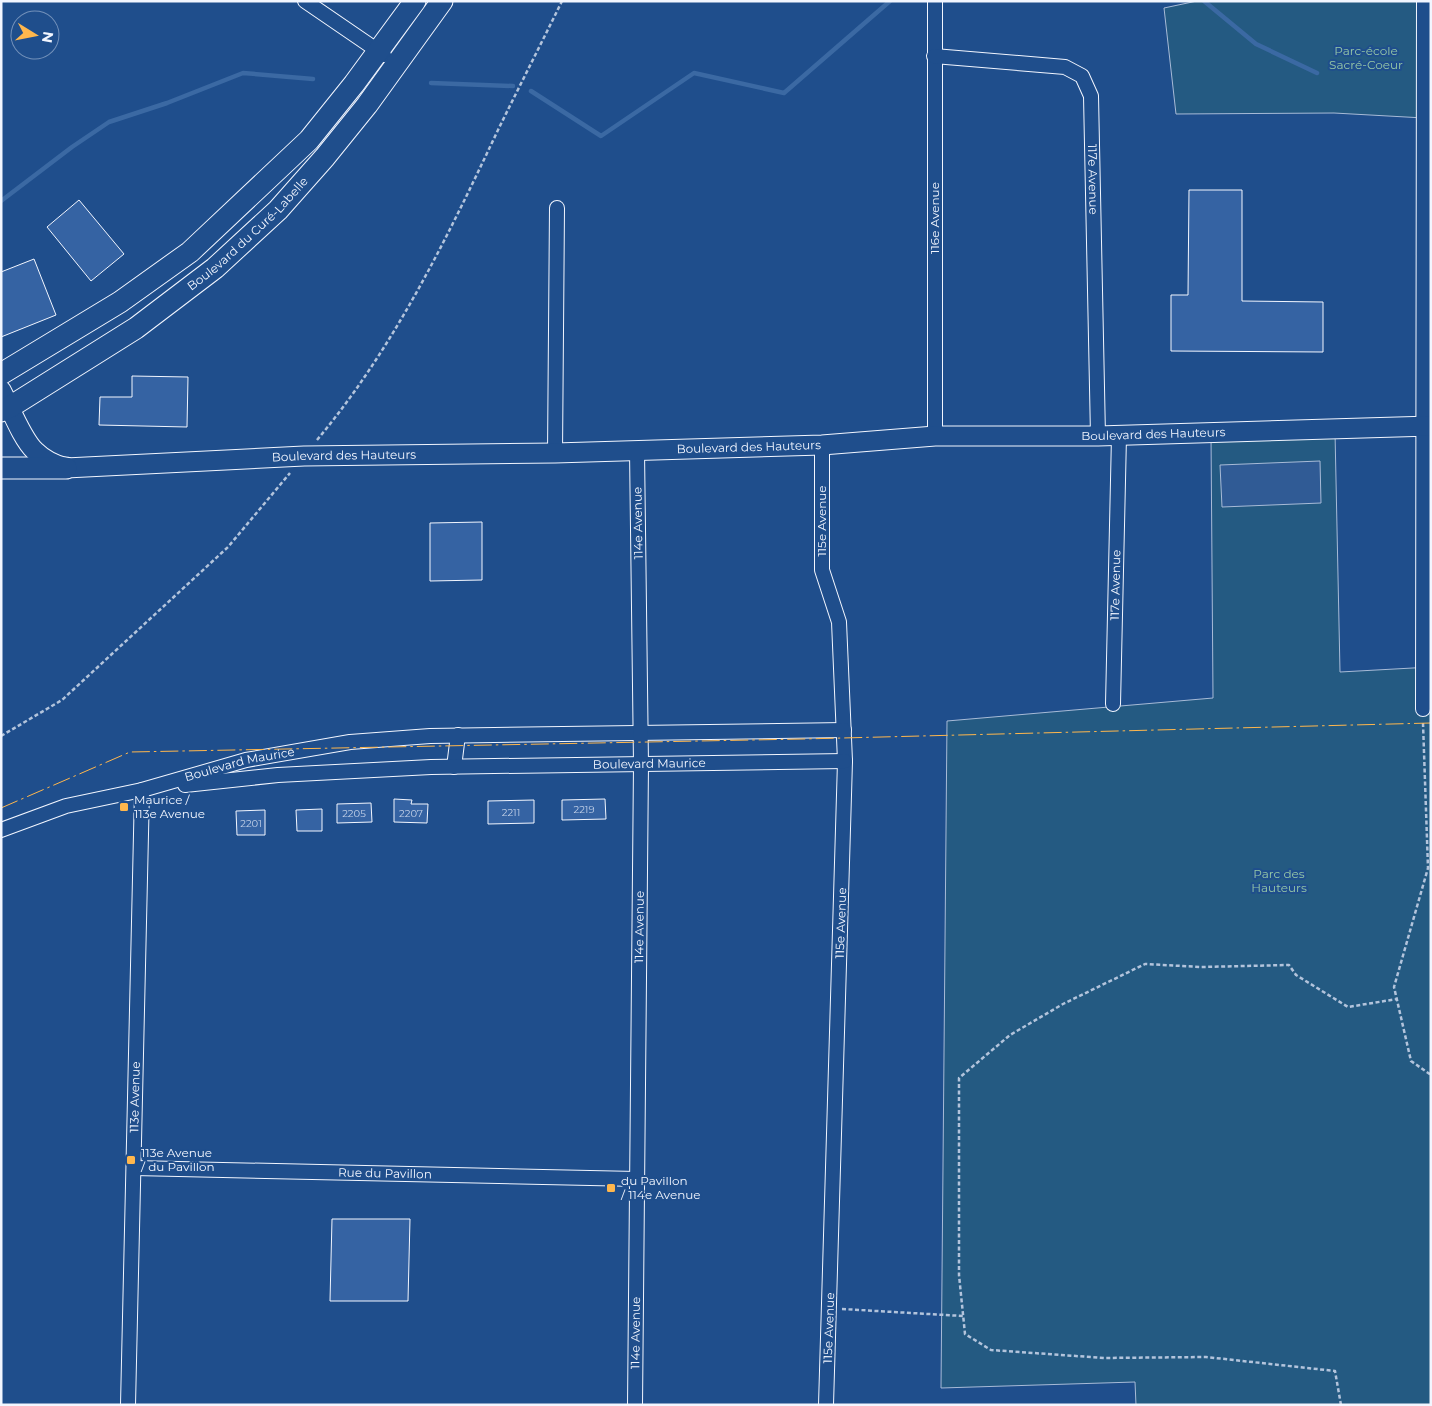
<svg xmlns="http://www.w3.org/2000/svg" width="1432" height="1406" viewBox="0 0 1432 1406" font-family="Montserrat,sans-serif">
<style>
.green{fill:#245a82;stroke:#a8bbd7}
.parking{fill:#305b95;stroke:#a8bbd7}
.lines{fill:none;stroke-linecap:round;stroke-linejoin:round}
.stream{stroke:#3b69a3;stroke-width:4.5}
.building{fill:#3563a3;stroke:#f2f6ff}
.street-casing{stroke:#f2f6ff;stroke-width:16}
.secondary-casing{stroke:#f2f6ff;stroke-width:21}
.primary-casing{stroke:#f2f6ff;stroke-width:23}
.path{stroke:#b3c4dc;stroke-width:2.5;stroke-dasharray:4 2.5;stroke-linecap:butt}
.street{stroke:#1f4e8c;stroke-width:14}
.secondary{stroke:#1f4e8c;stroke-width:19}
.primary{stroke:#1f4e8c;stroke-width:21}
.power{stroke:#ffb74d;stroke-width:1;stroke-dasharray:18 4 2.5 4;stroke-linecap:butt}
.poi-dot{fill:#ffb74d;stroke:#1f4e8c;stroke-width:2}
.labels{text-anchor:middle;stroke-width:4;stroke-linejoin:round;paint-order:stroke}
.number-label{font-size:10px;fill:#c3d1e8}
.park-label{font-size:12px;fill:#97c8a6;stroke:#1f4e8c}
.street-label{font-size:12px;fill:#f2f6ff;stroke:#1f4e8c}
.poi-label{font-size:12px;fill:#f2f6ff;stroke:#1f4e8c;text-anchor:start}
</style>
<rect width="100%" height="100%" fill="#1f4e8c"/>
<!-- green -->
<path class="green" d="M 1197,1 L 1424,1 L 1424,118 L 1334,113 L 1176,114 L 1164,8 Z
M 1335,432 L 1340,672 L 1431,667 L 1431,1405 L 1136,1405 L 1135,1382 L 941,1388 L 947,721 L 1213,698 L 1211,435 Z"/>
<!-- parking -->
<path class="parking" d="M 1320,461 L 1321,503 L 1222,507 L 1220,465 Z"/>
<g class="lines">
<!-- stream -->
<path class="stream" d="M 1204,1 L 1256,44 L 1317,73
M 431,83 L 513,86
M 531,91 L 601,136 L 694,73 L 784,93 L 890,1
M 1,201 L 72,147 L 109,122 L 167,103 L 243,73 L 313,79"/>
</g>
<!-- building -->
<path class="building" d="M 1189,190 L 1242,190 L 1242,301 L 1323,302 L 1323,352 L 1171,351 L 1171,295 L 1188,295 Z
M 79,200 L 124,254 L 91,281 L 47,227 Z
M 34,259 L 56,315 L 1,337 L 1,272 Z
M 132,376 L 188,377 L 187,427 L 99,425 L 100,397 L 132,397 Z
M 482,522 L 482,580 L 430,581 L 430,523 Z
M 394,799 L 412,800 L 411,804 L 428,804 L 427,823 L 394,822 Z
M 605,799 L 606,819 L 562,820 L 562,800 Z
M 534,800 L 534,823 L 488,824 L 488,801 Z
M 371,803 L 372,822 L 337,823 L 337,804 Z
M 322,809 L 322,831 L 297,831 L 296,810 Z
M 265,810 L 265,835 L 237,835 L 236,811 Z
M 332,1219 L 410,1219 L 408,1301 L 330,1301 Z"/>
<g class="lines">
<!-- street casing -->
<g class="street-casing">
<g id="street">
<path d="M 305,1 L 384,55"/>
<path d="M 935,1 L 935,436"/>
<path id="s1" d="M 934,56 L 1065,67 L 1082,76 L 1091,96 L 1098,436"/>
<path d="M 822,445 L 822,570 L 839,622 L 845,761 L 826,1405"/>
<path d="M 555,453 L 557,208"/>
<path id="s2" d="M 1113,704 L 1119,436"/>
<path d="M 1423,709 L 1424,1"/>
<path d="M 454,767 L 458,735"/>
<path id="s3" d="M 185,785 L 278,775 L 431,767 L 845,761"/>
<path id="s4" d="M 1,830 L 66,806 L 142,790 L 246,760 L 350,742 L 430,736 L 844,730"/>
<path id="s5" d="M 134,1168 L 637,1179"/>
<path id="s6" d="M 128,1405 L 142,790"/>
<path id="s7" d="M 635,1405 L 641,764 L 637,451"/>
</g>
</g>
<!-- secondary casing -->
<g class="secondary-casing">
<g id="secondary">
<path id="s8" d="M 1,390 C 10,407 22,439 35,451 C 44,460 55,465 66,468 L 304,456 L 555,453 L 822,445 L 935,436 L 1098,436 L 1431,426"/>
</g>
</g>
<!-- primary casing -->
<g class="primary-casing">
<g id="primary">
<path d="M 1,374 L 120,302 L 190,252 L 309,140 L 354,84 L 415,1"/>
<path id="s9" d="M 1,411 L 10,407 L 136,328 L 215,268 L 278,210 L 325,157 L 367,105 L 442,1"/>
<path d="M 1,468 L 66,468"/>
</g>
</g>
<!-- path -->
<path class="path" d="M 317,440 C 394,348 447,238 498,130 C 519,87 541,44 562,1
M 1423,723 L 1428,868 L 1394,987 L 1411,1061 L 1431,1075
M 1,736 L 62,700 L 228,547 L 290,473
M 842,1309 L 963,1316
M 1341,1405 L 1335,1371 L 1206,1357 L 1104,1358 L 991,1350 L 965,1334 L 959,1275 L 959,1078 L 1010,1035 L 1063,1004 L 1145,964 L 1201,967 L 1289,965 L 1296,975 L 1348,1007 L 1397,999"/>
<!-- street -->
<use href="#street" class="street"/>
<!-- secondary -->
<use href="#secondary" class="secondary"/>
<!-- primary -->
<use href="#primary" class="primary"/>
<!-- power -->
<path class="power" d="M 1,808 L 130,752 L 803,739 L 1431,723"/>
</g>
<!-- markers -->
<g class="poi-dot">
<rect x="119" y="802" width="10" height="10" rx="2.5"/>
<rect x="126" y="1155" width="10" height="10" rx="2.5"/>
<rect x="606" y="1183" width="10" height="10" rx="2.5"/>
</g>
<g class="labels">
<!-- number labels -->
<g class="number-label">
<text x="584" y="813">2219</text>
<text x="511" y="816">2211</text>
<text x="354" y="817">2205</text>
<text x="411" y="817">2207</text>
<text x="251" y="827">2201</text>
</g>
<!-- park labels -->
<g class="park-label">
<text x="1366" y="55">Parc-école<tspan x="1366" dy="14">Sacré-Coeur</tspan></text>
<text x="1279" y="878">Parc des<tspan x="1279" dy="14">Hauteurs</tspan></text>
</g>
<!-- street labels -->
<g class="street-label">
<text dy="4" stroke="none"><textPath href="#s1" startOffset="256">117e Avenue</textPath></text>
<text transform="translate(935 218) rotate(-90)" y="4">116e Avenue</text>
<text dy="4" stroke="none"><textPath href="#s9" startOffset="305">Boulevard du Curé-Labelle</textPath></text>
<text dy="4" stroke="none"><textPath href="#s8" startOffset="1194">Boulevard des Hauteurs</textPath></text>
<text dy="4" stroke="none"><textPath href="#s8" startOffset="789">Boulevard des Hauteurs</textPath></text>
<text dy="4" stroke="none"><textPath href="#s8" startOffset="384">Boulevard des Hauteurs</textPath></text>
<text transform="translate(822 521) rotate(-90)" y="4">115e Avenue</text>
<text transform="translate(638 523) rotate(-91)" y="4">114e Avenue</text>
<text dy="4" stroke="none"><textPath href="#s2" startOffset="119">117e Avenue</textPath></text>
<text dy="4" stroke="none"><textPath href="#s3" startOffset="465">Boulevard Maurice</textPath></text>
<text dy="4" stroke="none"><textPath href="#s4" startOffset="248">Boulevard Maurice</textPath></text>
<text transform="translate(841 923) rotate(-88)" y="4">115e Avenue</text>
<text dy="4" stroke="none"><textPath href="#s7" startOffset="478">114e Avenue</textPath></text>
<text dy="4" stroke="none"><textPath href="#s6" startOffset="308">113e Avenue</textPath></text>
<text dy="4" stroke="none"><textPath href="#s5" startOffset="251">Rue du Pavillon</textPath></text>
<text transform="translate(829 1328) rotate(-88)" y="4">115e Avenue</text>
<text dy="4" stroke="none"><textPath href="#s7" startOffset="72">114e Avenue</textPath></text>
</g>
<!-- poi labels -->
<g class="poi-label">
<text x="134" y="804">Maurice /<tspan x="134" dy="14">113e Avenue</tspan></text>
<text x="141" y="1157">113e Avenue<tspan x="141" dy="14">/ du Pavillon</tspan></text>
<text x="621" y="1185">du Pavillon<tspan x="621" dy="14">/ 114e Avenue</tspan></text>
</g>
</g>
<!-- border -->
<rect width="1432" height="1406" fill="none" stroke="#f2f6ff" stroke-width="5"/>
<!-- north arrow -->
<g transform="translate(35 35) rotate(100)"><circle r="24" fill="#1f4e8c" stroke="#7391ba"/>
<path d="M0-4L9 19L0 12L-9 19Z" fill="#ffb74d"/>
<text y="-8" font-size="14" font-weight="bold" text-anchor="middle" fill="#f2f6ff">N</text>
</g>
</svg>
